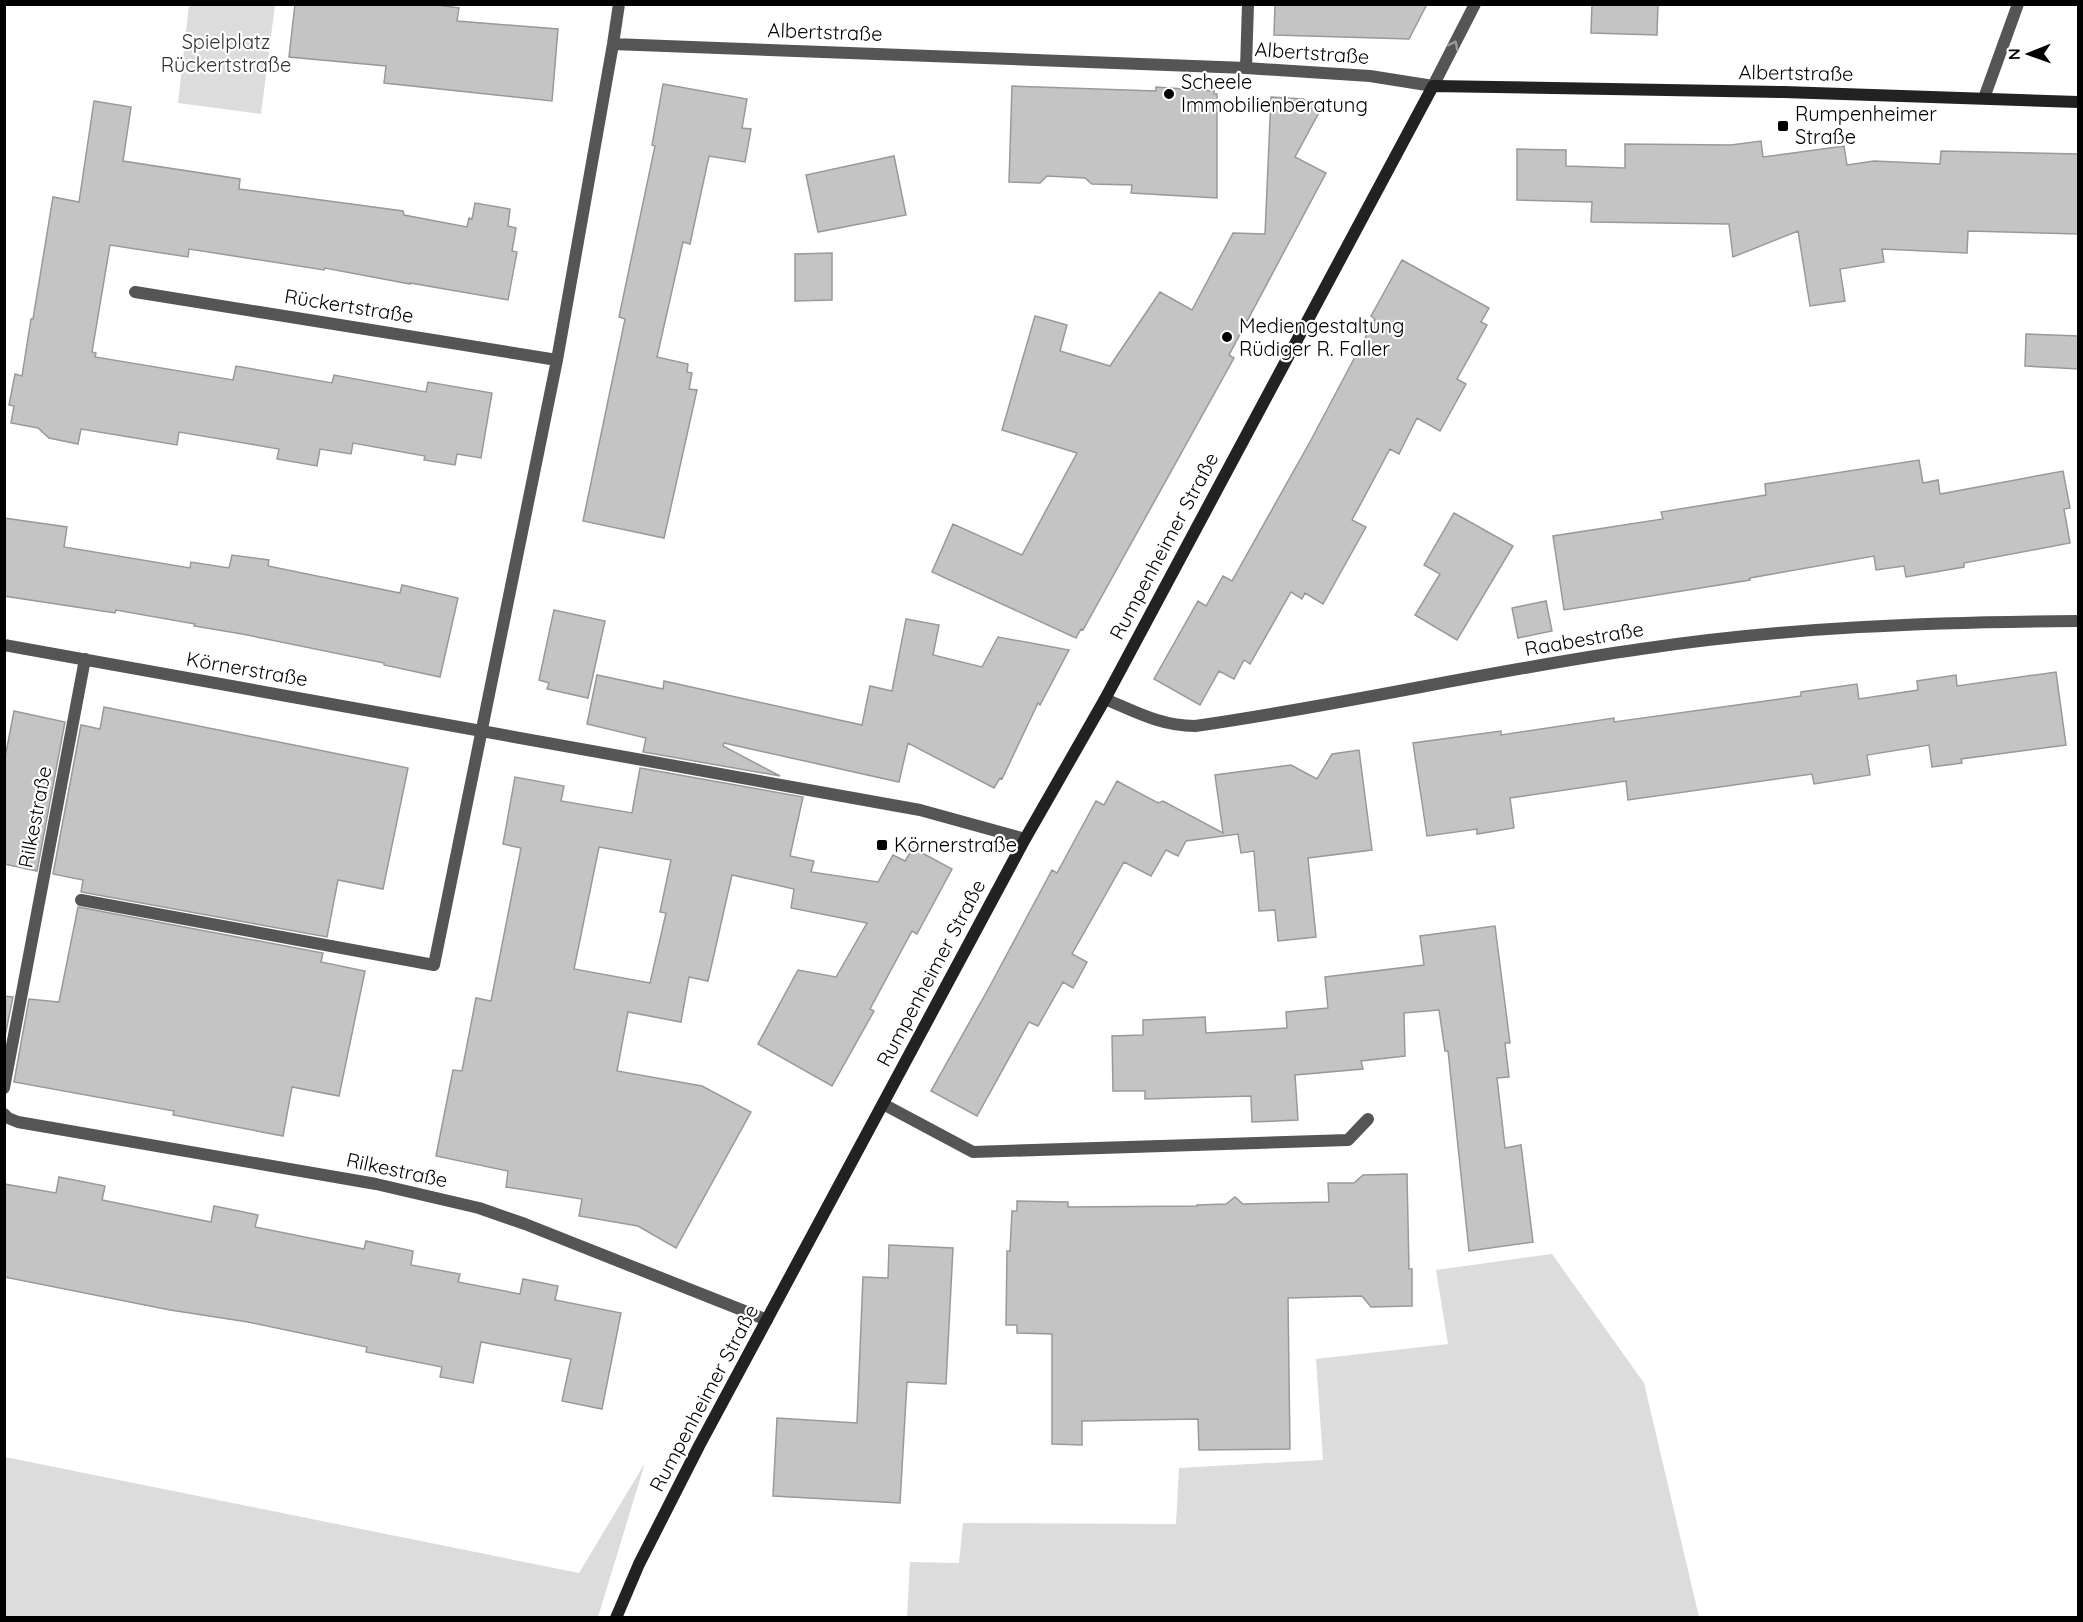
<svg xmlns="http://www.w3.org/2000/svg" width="2083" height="1622" viewBox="0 0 2083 1622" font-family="Quicksand,sans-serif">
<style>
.green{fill:#dcdcdc}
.building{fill:#c4c4c4;stroke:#999;stroke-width:1.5;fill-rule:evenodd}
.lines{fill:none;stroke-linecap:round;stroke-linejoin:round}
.street{stroke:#555;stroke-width:12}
.secondary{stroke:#222;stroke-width:12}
.oneway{stroke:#999}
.poi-dot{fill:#000;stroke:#fff;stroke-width:2}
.labels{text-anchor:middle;stroke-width:4.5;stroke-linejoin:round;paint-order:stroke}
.street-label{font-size:20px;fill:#000;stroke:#fff}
.park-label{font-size:20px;fill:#333;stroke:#fff}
.poi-label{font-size:20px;fill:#000;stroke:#fff;text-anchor:start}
</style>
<rect width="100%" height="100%" fill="#fff"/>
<!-- green -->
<path class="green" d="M 189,5 L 275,5 L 261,114 L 178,103 Z
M 1552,1254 L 1644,1383 L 1699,1617 L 907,1617 L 910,1562 L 959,1563 L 963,1523 L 1176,1524 L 1179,1468 L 1323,1460 L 1316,1359 L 1448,1344 L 1436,1270 Z
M 5,1457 L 579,1573 L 645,1463 L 598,1617 L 5,1618 Z"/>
<!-- building -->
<path class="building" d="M 295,4 L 430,4 L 459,8 L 457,21 L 558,29 L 552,101 L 384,83 L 386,66 L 289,57 Z
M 1275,4 L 1427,4 L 1409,39 L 1274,35 Z
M 1592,4 L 1658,4 L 1657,35 L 1591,33 Z
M 663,84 L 747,99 L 742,128 L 751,129 L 745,162 L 709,156 L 690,244 L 683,242 L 657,357 L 688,364 L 687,372 L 692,373 L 689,389 L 697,390 L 664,538 L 583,521 L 625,319 L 619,317 L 655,146 L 652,145 Z
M 1012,86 L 1156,91 L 1156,87 L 1214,91 L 1214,94 L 1217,94 L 1217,198 L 1131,193 L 1132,185 L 1092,184 L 1085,178 L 1047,176 L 1040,183 L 1009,182 Z
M 1271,97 L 1303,99 L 1321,109 L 1295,157 L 1326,173 L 1229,355 L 1234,358 L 1083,630 L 1081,629 L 1076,638 L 932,572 L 953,524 L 1022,555 L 1077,453 L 1002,430 L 1035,316 L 1067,325 L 1060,351 L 1110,366 L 1160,292 L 1192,310 L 1233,233 L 1265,234 Z
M 94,101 L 131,107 L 123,161 L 240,179 L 239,189 L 403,211 L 404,215 L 467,227 L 469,218 L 472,219 L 475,203 L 510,209 L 508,226 L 516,228 L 512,251 L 517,252 L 508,300 L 410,283 L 410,284 L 325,268 L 324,270 L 189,249 L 188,257 L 110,245 L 92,352 L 96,353 L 95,357 L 233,380 L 236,366 L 332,383 L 334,375 L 426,392 L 428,382 L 492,393 L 481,458 L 457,454 L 455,465 L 424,460 L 425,456 L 353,443 L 351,454 L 320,449 L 317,466 L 277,459 L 279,449 L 179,432 L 177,445 L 81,429 L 78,444 L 49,438 L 38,428 L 11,423 L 14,406 L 9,405 L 15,374 L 22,376 L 31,319 L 33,319 L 53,197 L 79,202 Z
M 1761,141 L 1763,157 L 1844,146 L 1847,165 L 1874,161 L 1940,164 L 1941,151 L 2079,154 L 2079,234 L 1968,231 L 1967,253 L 1882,249 L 1884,262 L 1840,269 L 1845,301 L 1810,306 L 1798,231 L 1733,257 L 1729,224 L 1591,222 L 1592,202 L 1517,200 L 1517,149 L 1566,150 L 1566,166 L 1625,168 L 1625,144 L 1731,145 Z
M 894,156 L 906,215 L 818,232 L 806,175 Z
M 832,253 L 832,300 L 795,301 L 795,254 Z
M 1402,260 L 1489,308 L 1481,322 L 1487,325 L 1457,379 L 1466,384 L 1440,431 L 1417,418 L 1399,454 L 1390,449 L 1352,520 L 1366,527 L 1323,604 L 1305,593 L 1302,599 L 1291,592 L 1250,664 L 1244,660 L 1234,679 L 1219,671 L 1200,705 L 1154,679 L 1198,601 L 1206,606 L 1223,576 L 1232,581 L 1311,440 L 1375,319 L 1371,316 Z
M 2026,334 L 2079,336 L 2079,369 L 2025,366 Z
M 1919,460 L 1923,483 L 1938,480 L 1940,494 L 2063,471 L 2070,508 L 2064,509 L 2070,543 L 1964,563 L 1964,567 L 1906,577 L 1904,566 L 1876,570 L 1874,556 L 1750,578 L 1750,580 L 1564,610 L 1553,536 L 1663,519 L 1661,512 L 1766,495 L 1765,484 Z
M 1454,513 L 1513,546 L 1457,640 L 1415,615 L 1440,574 L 1424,565 Z
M 4,518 L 67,527 L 64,547 L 190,568 L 191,562 L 229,568 L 232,555 L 269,560 L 268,566 L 400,593 L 402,585 L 458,598 L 440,677 L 384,665 L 384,663 L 242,634 L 194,626 L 195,624 L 116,610 L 115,613 L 4,596 Z
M 1546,601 L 1552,631 L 1518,638 L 1512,608 Z
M 554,610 L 605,621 L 588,698 L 547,689 L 549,683 L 539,680 Z
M 906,619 L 939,625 L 933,655 L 982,667 L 998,637 L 1069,650 L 1040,705 L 1038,703 L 1002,779 L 1000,778 L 994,788 L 908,743 L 899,782 L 724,743 L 723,746 L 780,776 L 643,752 L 646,738 L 587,724 L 597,675 L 663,689 L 664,681 L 862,725 L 870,686 L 892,691 Z
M 2056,672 L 2066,745 L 1961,759 L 1962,763 L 1932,767 L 1929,745 L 1867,755 L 1870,775 L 1814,784 L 1812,774 L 1628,800 L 1626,781 L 1510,798 L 1514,828 L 1477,834 L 1477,829 L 1427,836 L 1413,743 L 1501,731 L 1501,735 L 1614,718 L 1614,722 L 1801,696 L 1801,692 L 1857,684 L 1859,699 L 1918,690 L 1917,681 L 1956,675 L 1957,686 Z
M 104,707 L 408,768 L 383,889 L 338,880 L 327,937 L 81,892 L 83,880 L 53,874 L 81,725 L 100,729 Z
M 14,711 L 65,722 L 37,871 L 4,864 L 4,763 Z
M 1359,750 L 1372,850 L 1308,858 L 1316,937 L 1278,941 L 1275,910 L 1259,911 L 1254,851 L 1241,853 L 1238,834 L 1186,841 L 1178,856 L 1166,850 L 1151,876 L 1124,862 L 1072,954 L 1087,962 L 1073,988 L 1063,982 L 1038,1026 L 1029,1022 L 977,1116 L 931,1091 L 991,984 L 1052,870 L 1057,873 L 1096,801 L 1104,805 L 1117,781 L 1158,803 L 1163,801 L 1223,833 L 1215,775 L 1291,765 L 1317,779 L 1332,754 Z
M 640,768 L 803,797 L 790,856 L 814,861 L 811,872 L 878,882 L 893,855 L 905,861 L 913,848 L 952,869 L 917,934 L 912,931 L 870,1009 L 874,1011 L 832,1086 L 758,1044 L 798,970 L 836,977 L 867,923 L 791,908 L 794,889 L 732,875 L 708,981 L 689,977 L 681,1022 L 628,1012 L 617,1071 L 702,1086 L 751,1112 L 676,1248 L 638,1226 L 579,1216 L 582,1199 L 506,1187 L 508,1171 L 436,1156 L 453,1070 L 462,1071 L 476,998 L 491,1001 L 521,848 L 503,844 L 515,777 L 564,786 L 561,801 L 632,813 ZM 599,847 L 671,860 L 660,912 L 666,913 L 650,983 L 574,969 Z
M 78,907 L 323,953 L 321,962 L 365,971 L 339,1096 L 292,1087 L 283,1136 L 173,1115 L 174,1111 L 14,1082 L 29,999 L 59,1002 Z
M 1495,926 L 1510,1043 L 1505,1043 L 1509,1077 L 1497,1078 L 1505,1148 L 1521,1145 L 1533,1242 L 1469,1251 L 1448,1051 L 1445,1051 L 1439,1010 L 1404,1013 L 1405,1056 L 1361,1061 L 1363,1069 L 1295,1075 L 1298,1120 L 1252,1122 L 1251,1096 L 1145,1099 L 1145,1091 L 1113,1091 L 1112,1036 L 1143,1035 L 1143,1020 L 1205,1017 L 1206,1033 L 1287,1028 L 1286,1012 L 1328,1008 L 1325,977 L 1424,965 L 1420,936 Z
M 4,996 L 13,997 L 4,1041 Z
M 1407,1174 L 1409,1269 L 1412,1269 L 1412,1306 L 1371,1307 L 1362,1296 L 1288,1298 L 1290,1449 L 1199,1450 L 1198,1419 L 1082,1421 L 1082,1445 L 1052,1444 L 1052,1334 L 1017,1333 L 1017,1325 L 1006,1325 L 1007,1251 L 1010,1251 L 1012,1211 L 1017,1211 L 1017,1201 L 1068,1202 L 1068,1207 L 1197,1206 L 1197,1205 L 1226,1204 L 1235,1197 L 1243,1204 L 1329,1202 L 1328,1183 L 1354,1183 L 1363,1175 Z
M 59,1177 L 105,1186 L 102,1200 L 211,1222 L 214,1206 L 258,1215 L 255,1227 L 364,1249 L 366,1241 L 413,1251 L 411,1265 L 460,1274 L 458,1282 L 520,1294 L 523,1279 L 558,1286 L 555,1300 L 621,1313 L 602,1409 L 562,1401 L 571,1359 L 481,1342 L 473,1383 L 440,1377 L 442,1367 L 366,1352 L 367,1347 L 248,1322 L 170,1310 L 4,1277 L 4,1184 L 56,1193 Z
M 889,1245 L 953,1248 L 946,1384 L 907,1382 L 900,1503 L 773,1496 L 777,1418 L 857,1423 L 863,1277 L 888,1278 Z"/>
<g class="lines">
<!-- street -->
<path class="street" d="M 613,44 L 1246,68 L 1370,76 L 1433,86 L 1475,4
M 1246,68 L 1248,4
M 1984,98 L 2018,4
M 135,292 L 557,360
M 4,645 L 920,810 L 1025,839
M 1105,699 C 1136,712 1161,726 1195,726 C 1344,705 1492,670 1641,649 C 1786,627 1932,622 2078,621
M 81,900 L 434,965 L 557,360 L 613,44 L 619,4
M 4,1088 L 85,659
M 883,1104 L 973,1152 L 1348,1140 L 1368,1119
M 4,1114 L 8,1118 L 18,1122 L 376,1184 L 479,1208 L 525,1224 L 767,1320"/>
<!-- secondary -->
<path class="secondary" d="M 616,1618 L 639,1564 L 699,1446 L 1025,839 L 1105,699 L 1433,86 L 1784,92 L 2078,102"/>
</g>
<!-- one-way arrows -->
<defs><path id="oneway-chevron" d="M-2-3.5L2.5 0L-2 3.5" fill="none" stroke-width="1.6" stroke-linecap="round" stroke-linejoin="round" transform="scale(1.5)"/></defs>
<use class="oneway" href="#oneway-chevron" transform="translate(1454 45) rotate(-63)"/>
<!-- markers -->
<g class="poi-dot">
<circle cx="1169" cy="94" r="6"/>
<rect x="1777" y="120" width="12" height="12" rx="3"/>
<circle cx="1227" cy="337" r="6"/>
<rect x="876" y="839" width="12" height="12" rx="3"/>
</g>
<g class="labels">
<!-- street labels -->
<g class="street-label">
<text transform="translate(825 32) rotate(2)" y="7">Albertstraße</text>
<text transform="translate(1312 53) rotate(4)" y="7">Albertstraße</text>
<text transform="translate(1796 73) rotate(1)" y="7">Albertstraße</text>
<text transform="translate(349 306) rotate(9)" y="7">Rückertstraße</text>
<text transform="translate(1164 546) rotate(-62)" y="7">Rumpenheimer Straße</text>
<text transform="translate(1584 639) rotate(-10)" y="7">Raabestraße</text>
<text transform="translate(247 669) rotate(10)" y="7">Körnerstraße</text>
<text transform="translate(35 817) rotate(-79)" y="7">Rilkestraße</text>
<text transform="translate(931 973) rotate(-62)" y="7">Rumpenheimer Straße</text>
<text transform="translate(397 1170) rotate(12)" y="7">Rilkestraße</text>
<text transform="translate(704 1398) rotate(-62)" y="7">Rumpenheimer Straße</text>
</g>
<!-- park labels -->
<g class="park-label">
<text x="226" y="49">Spielplatz<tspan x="226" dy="23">Rückertstraße</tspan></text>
</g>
<!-- poi labels -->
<g class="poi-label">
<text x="1181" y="89">Scheele<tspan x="1181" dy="23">Immobilienberatung</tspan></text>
<text x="1795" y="121">Rumpenheimer<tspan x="1795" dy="23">Straße</tspan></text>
<text x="1239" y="333">Mediengestaltung<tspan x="1239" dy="23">Rüdiger R. Faller</tspan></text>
<text x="894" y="852">Körnerstraße</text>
</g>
</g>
<!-- border -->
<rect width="2083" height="1622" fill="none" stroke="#000000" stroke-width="12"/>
<!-- north arrow -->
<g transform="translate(2029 54) rotate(269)" stroke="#ffffff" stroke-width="4.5" paint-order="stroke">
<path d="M0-4.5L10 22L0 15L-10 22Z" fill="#000000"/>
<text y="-9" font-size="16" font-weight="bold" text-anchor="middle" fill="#000000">N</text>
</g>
</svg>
